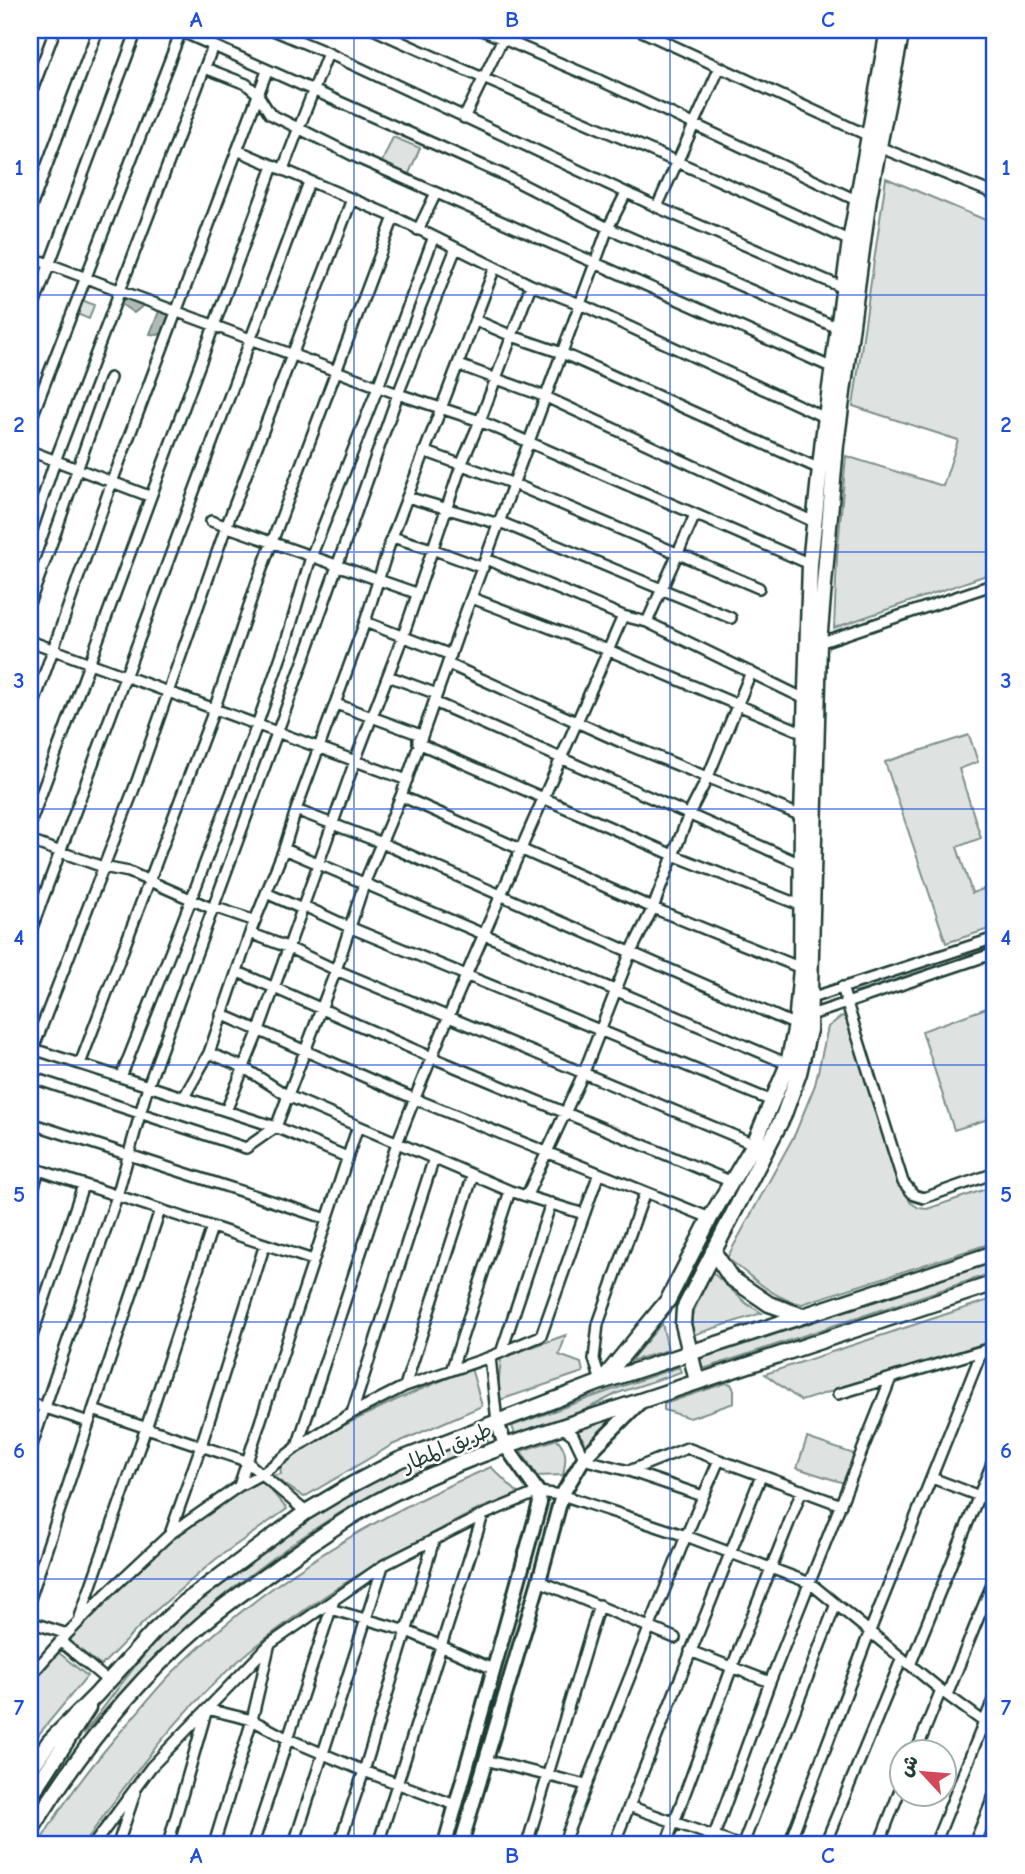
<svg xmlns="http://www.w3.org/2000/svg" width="1025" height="1874" viewBox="0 0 1025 1874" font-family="'Comic Neue','Playpen Sans Arabic',sans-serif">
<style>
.green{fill:#dee3e2;stroke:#7e908b;stroke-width:2}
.water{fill:#afbab7;stroke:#758883;stroke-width:2}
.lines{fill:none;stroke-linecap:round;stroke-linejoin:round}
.minor-casing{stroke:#1f3d34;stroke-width:14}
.secondary-casing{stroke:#1f3d34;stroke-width:18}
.primary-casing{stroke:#1f3d34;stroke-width:19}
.trunk-casing{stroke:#1f3d34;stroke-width:19}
.minor{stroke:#fff;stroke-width:9}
.secondary{stroke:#fff;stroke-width:12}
.primary{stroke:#fff;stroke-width:14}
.trunk{stroke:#fff;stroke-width:14}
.grid{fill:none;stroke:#1d4ed8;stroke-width:2;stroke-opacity:0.55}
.labels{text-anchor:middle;stroke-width:5;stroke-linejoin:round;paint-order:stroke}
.street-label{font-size:21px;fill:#1f3d34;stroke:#fff}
.neatline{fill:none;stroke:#1d4ed8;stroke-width:2.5}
.grid-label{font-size:23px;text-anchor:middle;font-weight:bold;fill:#1d4ed8}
</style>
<rect width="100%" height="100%" fill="#fff"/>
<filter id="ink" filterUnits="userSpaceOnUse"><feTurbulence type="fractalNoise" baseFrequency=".0143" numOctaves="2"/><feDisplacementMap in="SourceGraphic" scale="14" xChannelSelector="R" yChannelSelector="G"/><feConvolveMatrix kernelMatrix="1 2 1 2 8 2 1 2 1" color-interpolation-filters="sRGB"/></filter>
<g filter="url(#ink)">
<!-- green -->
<path class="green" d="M 393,137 L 420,148 L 408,176 L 381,164 Z
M 886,178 L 995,224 L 995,572 L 834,628 L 837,557 L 846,456 L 943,486 L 958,440 L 853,406 Z
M 82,300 L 94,305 L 89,319 L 77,314 Z
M 969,735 L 978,762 L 959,769 L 981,838 L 957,847 L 972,893 L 995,885 L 995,927 L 946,943 L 885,762 Z
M 935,963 L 936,967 L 855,993 L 854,989 Z
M 995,1005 L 995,1117 L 954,1130 L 922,1031 Z
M 842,1016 L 850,1020 L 910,1202 L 919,1208 L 927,1209 L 995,1186 L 995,1242 L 802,1304 C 774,1300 750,1275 727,1258 L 795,1134 L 815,1085 L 828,1027 Z
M 995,1262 L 995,1272 L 703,1369 L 700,1359 Z
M 712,1272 L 747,1304 L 762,1313 L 693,1335 L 691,1317 Z
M 995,1298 L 995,1340 L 801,1401 L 765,1374 Z
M 662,1323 L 668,1350 L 630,1361 Z
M 566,1335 L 559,1355 L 581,1363 L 583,1372 L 497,1401 L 501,1358 Z
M 679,1367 L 681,1372 L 618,1393 L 579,1413 L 515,1434 L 512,1426 C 568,1406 623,1385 679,1367 Z
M 471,1368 L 482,1406 L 392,1445 L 304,1497 L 272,1476 L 281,1474 L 280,1465 L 330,1432 L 398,1399 Z
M 726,1383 L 731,1384 L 734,1390 L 734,1403 L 690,1418 L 664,1410 L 664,1404 Z
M 611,1419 L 612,1421 L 585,1451 L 583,1439 L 577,1431 Z
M 485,1433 L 488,1442 C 461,1453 435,1464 409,1476 C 335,1510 257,1566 196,1619 C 155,1654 120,1695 83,1734 C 109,1701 134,1664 163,1634 C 225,1570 321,1506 401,1467 C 428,1454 457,1445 485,1433 Z
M 807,1438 L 854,1454 L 844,1483 L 797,1468 Z
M 557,1439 C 568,1450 566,1461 563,1475 L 537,1476 L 521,1451 Z
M 491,1467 L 520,1495 C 507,1500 492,1503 480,1509 C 456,1520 433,1534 409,1546 C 353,1576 300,1611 250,1651 C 185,1705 131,1775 84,1844 L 39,1844 C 64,1800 96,1759 130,1721 C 144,1705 157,1688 172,1673 C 263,1583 374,1516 491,1467 Z
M 261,1479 L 287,1509 L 216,1559 L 154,1612 L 101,1666 L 68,1640 C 111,1595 161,1544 211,1510 C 227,1499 245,1489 261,1479 Z
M 58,1652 L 87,1676 L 30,1745 L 30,1687 Z"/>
<!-- water -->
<path class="water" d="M 123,295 L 145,304 L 134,313 L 121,304 Z
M 160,309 L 172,313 L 165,332 L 158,335 L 150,334 Z"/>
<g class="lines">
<!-- minor casing -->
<g class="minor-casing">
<path id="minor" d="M 178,30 L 506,176 L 608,228 L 838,328
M 273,30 L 328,53 L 657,207 L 844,288
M 375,30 C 532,102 694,165 850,241
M 482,30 L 599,80 L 856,200
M 639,30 L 869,136
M 205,68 L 246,84 L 257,93 L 270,114 L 362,160 L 833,368
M 30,96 L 55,30
M 464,118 L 507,30
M 879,147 L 995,194
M 237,150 L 394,217 L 531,285 L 580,304 L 826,418
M 283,169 L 328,53
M 657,207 L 720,67
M 30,210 L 98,30
M 418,230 L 436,193
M 30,257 L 398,394 L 480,421 L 810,564
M 30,316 L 137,30
M 475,320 L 512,336 L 562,353 L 820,469
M 459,365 L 546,397 L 814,522
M 30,422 L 181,31
M 30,451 L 149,496
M 424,451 L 514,484 L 759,588
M 407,497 L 499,524
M 211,521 L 416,593
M 500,522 L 731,618
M 30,536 L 55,461 L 213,46
M 392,537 L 432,549 L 483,568
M 486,559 L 623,616 L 647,622 L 805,699
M 472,598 L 608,650 L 804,733
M 30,601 C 59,528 82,452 110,378
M 365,622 L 451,655
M 647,622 L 695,515
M 30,641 L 407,780
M 819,643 L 995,584
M 448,664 L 621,742 L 802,816
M 388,676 L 437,694
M 434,702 L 801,864
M 336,704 L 418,734 L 418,743 L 673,855 L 800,905
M 30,715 L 112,482 L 267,71
M 401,796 L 653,908 L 801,968
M 296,810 L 382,843 L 796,1025
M 30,824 L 273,166
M 30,841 L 103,867 L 129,872 L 211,908 L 214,907 L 255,921
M 284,849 L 788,1064
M 266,893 L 300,908 L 304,906 L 349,927 L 772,1101
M 30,933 L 309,182
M 250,933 L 287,947 L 336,970 L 754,1144
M 238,972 L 431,1057 L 732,1182
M 842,987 L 903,1182 L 914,1195 L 924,1198 L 995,1173
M 811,998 L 995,938
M 221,1014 L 415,1099 L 710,1218
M 811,1015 L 995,953
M 30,1048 L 276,1127 L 347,1157
M 33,1049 L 137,781 L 226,527 L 352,199
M 209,1053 L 243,1067 L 288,1096 L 510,1191 L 584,1214
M 80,1064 L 214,710 L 257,582 L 394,217
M 30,1077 L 246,1148 L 276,1127 L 336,970 L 364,884 L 401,796 L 465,614 L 580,304 L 608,228 L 626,193
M 121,1077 L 191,900 L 257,725 L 286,642 L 311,557 L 378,387 L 433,239
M 184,1097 L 209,1053 L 250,933 L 284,849 L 296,810 L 365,622 L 392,537 L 495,267
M 226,1111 L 259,1030 L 355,761 L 403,636 L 462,463 L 480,421 L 531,285
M 30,1123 L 327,1219
M 30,1167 L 313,1260
M 527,1195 L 584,1072 L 630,954 L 653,908 L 689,814 L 707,779 L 751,672
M 30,1199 L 39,1170
M 30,1342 L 83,1185
M 502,1350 L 551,1203
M 490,1357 L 497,1422
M 452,1368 L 510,1191
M 601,1382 L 594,1359 L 598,1324 L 645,1192
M 405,1386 L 473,1175
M 838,1394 L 995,1347
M 30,1403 L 89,1422
M 93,1410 L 246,1461 L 306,1512
M 352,1413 L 434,1158
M 562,1427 L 573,1435 L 584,1458 L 590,1461 L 629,1471 L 703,1496
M 297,1447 L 397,1143 C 467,965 548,791 623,616
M 30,1451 L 117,1196 L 148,1086 L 307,651 L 398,394 L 456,248
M 629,1471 L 687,1448 L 841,1505
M 932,1478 L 995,1502
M 239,1486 L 358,1126
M 170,1534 L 201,1446 L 265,1244
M 539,1581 L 675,1638
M 30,1599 L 160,1210
M 330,1609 L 407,1631 L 493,1669
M 80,1617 L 146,1428 L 212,1227
M 30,1622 L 67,1634
M 60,1641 L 109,1682
M 690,1651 L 770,1682
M 910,1665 L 995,1456
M 30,1676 L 67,1634 L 108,1592 L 170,1534 L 239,1486 L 263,1473 L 297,1447 L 352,1413 L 405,1386 L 490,1357 L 541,1336 L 599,1173
M 947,1695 L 995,1577
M 916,1752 L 941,1690
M 485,1760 L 586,1785
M 629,1806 L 735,1844
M 94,1844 L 151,1767 L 270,1644 L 384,1565 L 483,1515 L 538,1492 L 562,1495 L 686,1536 L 810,1583 L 947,1695 L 984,1722 L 995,1741
M 118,1844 L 135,1793
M 168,1844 L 207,1709 L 252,1720 L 288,1739 L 364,1771 L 455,1805
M 214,1844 L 252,1720 L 269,1647
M 253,1844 L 334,1600
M 294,1844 L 383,1566
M 339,1844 L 364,1771 L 434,1540
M 378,1844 L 483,1515
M 527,1844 L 599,1605
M 563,1844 L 686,1536 L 719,1460
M 614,1844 L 761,1476
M 666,1844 L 732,1667 L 802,1490
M 711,1844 L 770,1682 L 891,1378
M 743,1844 L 836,1604
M 789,1844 L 870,1631 L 982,1351
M 825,1844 L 902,1658
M 879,1844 L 902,1785
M 935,1844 L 995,1695
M 974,1844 L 995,1793"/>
</g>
<!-- secondary casing -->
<g class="secondary-casing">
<path id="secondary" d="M 445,1844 L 540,1503 L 538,1492 L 505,1445 L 497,1422
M 461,1844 L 539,1581 L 562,1495 L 584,1458 L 640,1402"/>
</g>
<!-- primary casing -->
<g class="primary-casing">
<path id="primary" d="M 697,1381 L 683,1324 L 684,1309 L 783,1117 L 799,1073 L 809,1030 L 819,643 L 836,445 L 869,197 L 902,30
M 601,1382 L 668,1300 L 710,1218 L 754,1144 L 788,1064 L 796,1025 L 801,968 L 802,816 L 810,564 L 823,439 L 850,241 L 888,30
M 30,1797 L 88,1708"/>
</g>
<!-- trunk casing -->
<g class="trunk-casing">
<path id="trunk" d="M 713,1251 L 731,1278 L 769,1304 L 803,1316
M 30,1770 L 49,1742 L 96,1695 L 155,1630 L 184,1603 L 306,1512 L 353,1484 L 399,1460 L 601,1382 L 995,1253
M 30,1832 C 76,1756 133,1683 201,1625 C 227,1603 256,1583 283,1563 C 310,1544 336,1525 364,1509 C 447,1461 541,1434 631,1404 C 752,1364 874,1323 995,1283"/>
</g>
<!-- minor -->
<use href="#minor" class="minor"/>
<!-- secondary -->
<use href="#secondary" class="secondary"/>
<!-- primary -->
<use href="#primary" class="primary"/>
<!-- trunk -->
<use href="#trunk" class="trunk"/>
</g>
</g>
<!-- grid -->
<path class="grid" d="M 354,30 L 354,1844M 670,30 L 670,1844M 30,295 L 995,295M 30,552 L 995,552M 30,809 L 995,809M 30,1065 L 995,1065M 30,1322 L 995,1322M 30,1579 L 995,1579"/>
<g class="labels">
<!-- street labels -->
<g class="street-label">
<text transform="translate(447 1447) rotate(-23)" y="7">طريق المطار</text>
</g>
</g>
<!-- margin -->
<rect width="1025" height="1874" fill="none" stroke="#fff" stroke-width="77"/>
<!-- north arrow -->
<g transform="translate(923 1773) rotate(296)"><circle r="33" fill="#ffffff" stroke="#a5b1ae" stroke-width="2"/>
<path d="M0-5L12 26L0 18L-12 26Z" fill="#d1495b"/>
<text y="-10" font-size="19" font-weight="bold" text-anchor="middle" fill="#1f3d34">ش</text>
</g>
<rect x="38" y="38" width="948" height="1798" class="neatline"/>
<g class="grid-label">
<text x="196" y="27">A</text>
<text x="512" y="27">B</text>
<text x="828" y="27">C</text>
<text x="19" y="175">1</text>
<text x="1006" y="175">1</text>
<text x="19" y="432">2</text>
<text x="1006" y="432">2</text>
<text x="19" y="688">3</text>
<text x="1006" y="688">3</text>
<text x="19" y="945">4</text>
<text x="1006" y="945">4</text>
<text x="19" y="1202">5</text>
<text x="1006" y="1202">5</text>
<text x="19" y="1458">6</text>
<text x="1006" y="1458">6</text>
<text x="19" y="1715">7</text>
<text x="1006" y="1715">7</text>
<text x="196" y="1863">A</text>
<text x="512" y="1863">B</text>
<text x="828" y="1863">C</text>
</g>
</svg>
